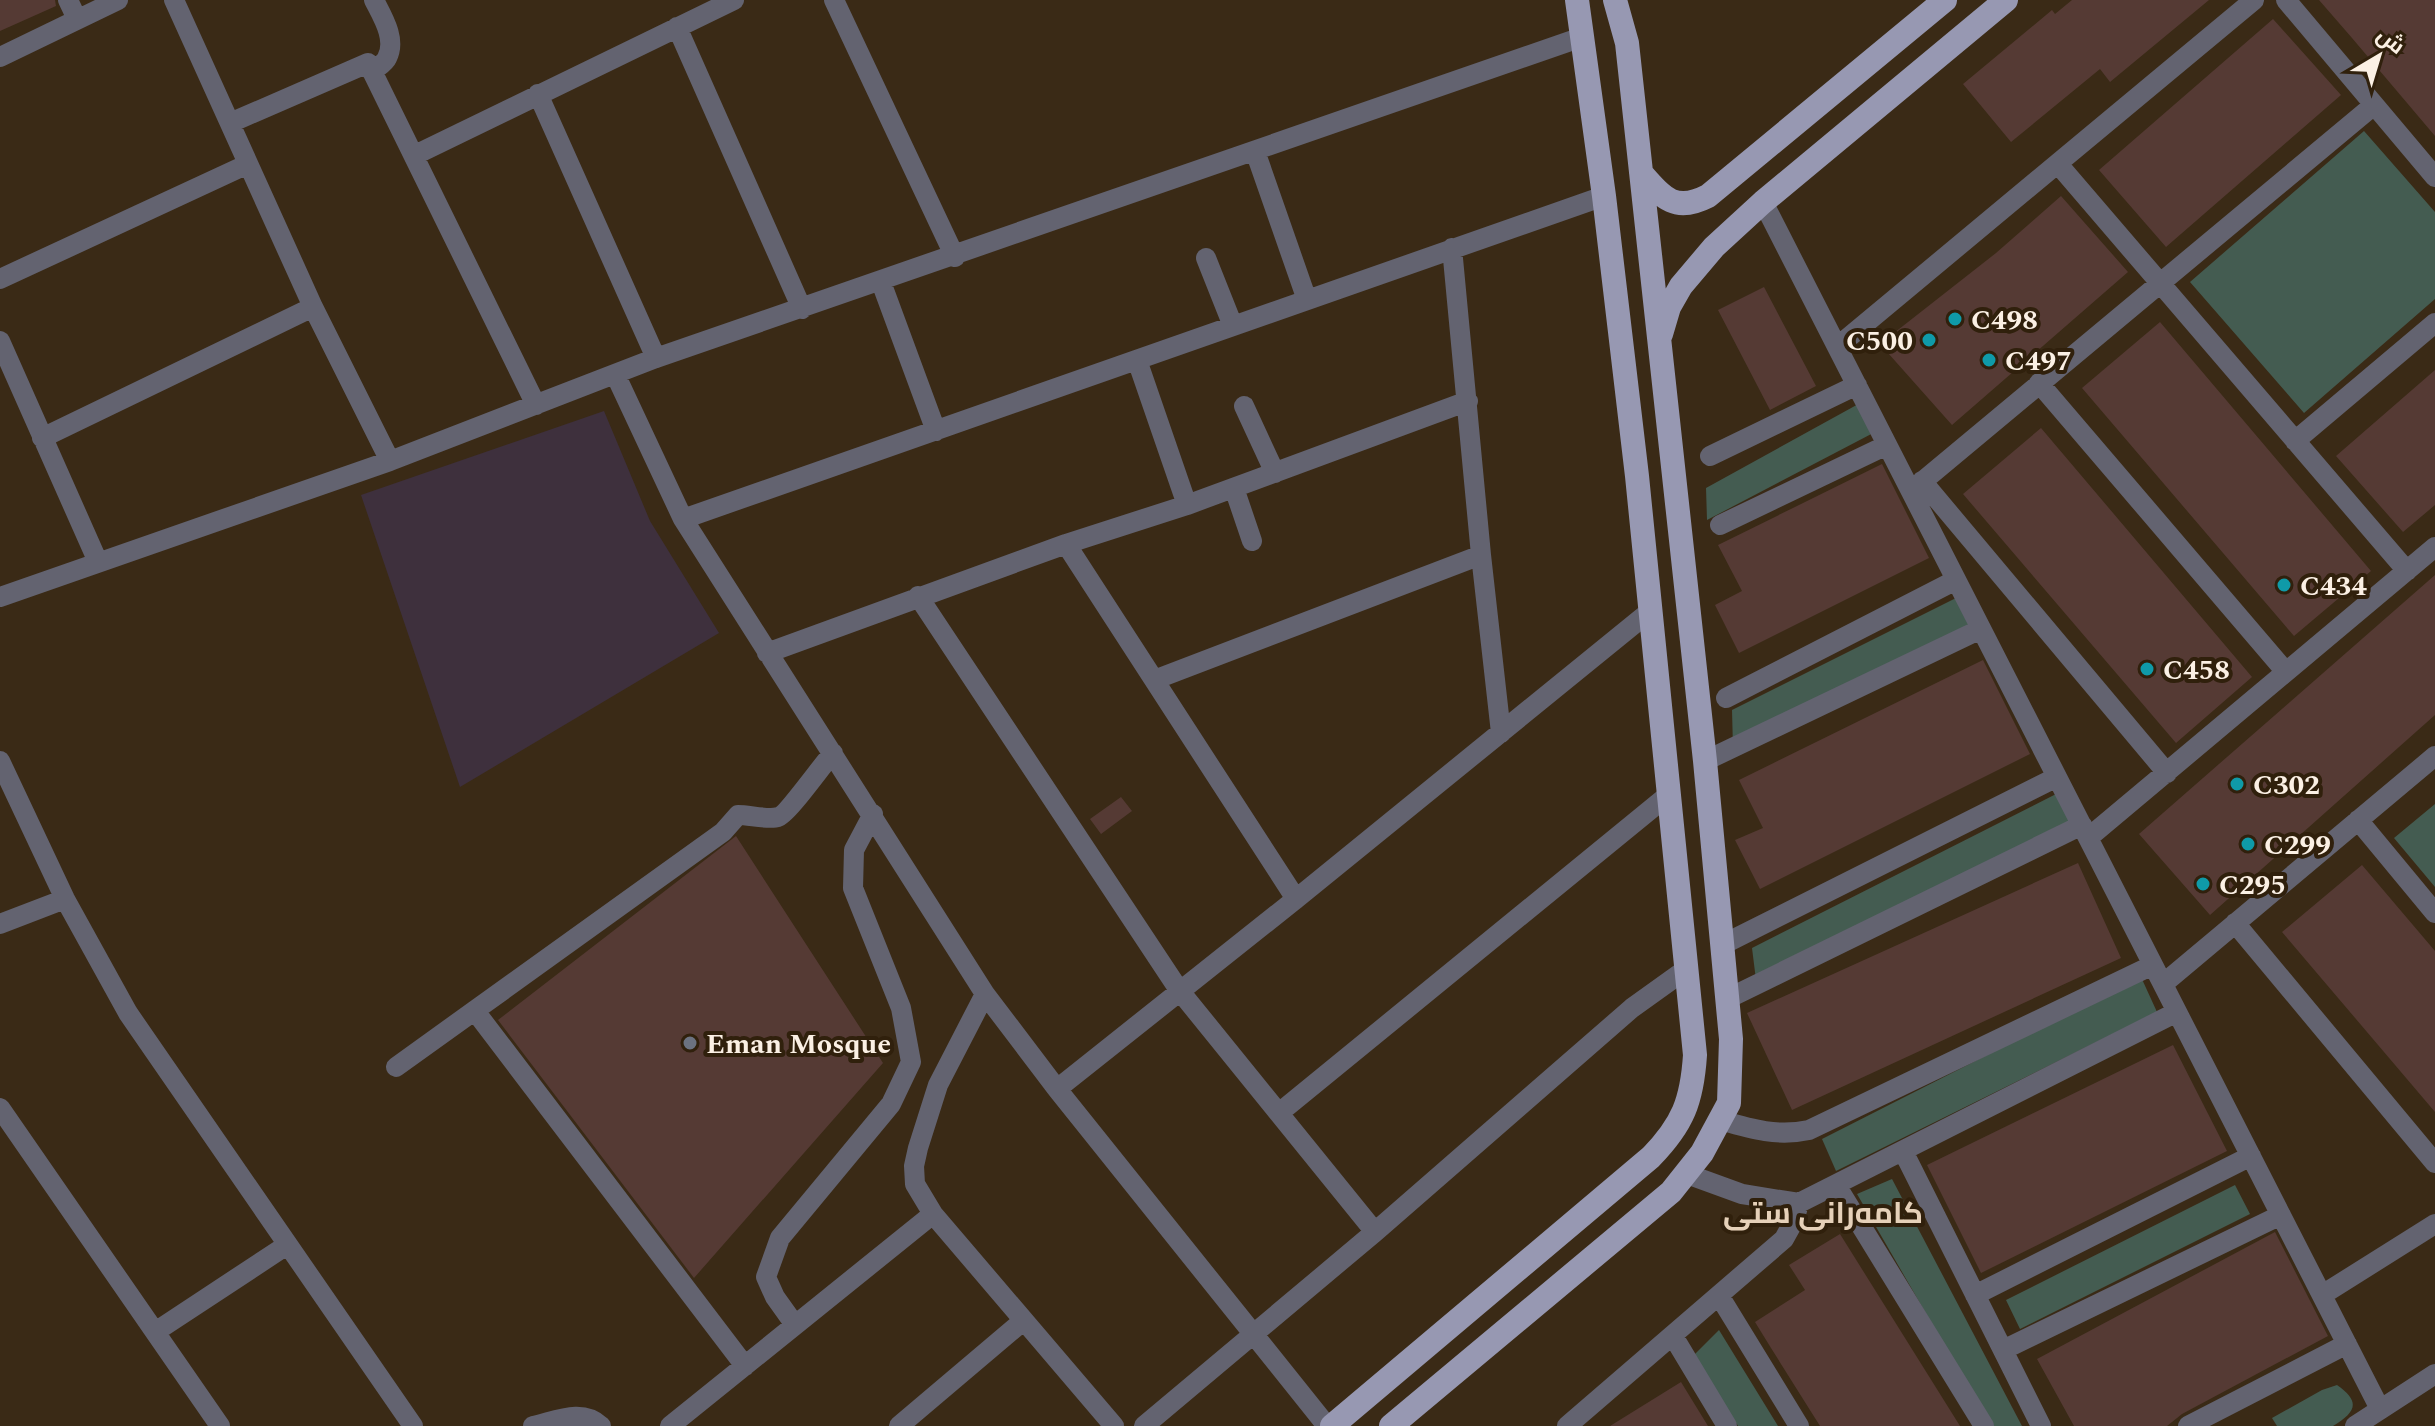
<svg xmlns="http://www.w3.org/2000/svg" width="2435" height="1426" viewBox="0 0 2435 1426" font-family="Spectral,Cairo,serif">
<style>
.education{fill:#3e303d}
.green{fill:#445c51}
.building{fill:#553a34}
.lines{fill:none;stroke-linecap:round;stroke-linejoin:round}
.minor{stroke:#636370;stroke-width:20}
.major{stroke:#9798b2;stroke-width:24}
.culture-dot{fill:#0f9aa8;stroke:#30200c;stroke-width:3}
.worship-dot{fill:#6b7280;stroke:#30200c;stroke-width:3}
.labels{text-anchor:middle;stroke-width:8;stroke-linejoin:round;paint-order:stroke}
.poi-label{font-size:28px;font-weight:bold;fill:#fbf0e4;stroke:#30200c;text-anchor:start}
.neighbourhood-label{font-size:30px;font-weight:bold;fill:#e6d1b9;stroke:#30200c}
</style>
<rect width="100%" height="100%" fill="#3a2a16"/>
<!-- education -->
<path class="education" d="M 604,411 L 650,521 L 719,633 L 460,787 L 361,495 Z"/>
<!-- green -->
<path class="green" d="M 2364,131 L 2435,212 L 2435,299 L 2304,413 L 2190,282 Z
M 1862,402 L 1877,431 L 1707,520 L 1706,488 Z
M 1962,595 L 1976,624 L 1733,748 L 1732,710 Z
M 2060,792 L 2074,820 L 1756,980 L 1752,948 Z
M 2435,804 L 2435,887 L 2394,838 Z
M 2141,977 L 2157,1012 L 1836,1171 L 1822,1139 Z
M 1892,1179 L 2022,1426 L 1991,1426 L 1857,1194 Z
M 2235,1185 L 2250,1214 L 2020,1329 L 2006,1300 Z
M 1719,1330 L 1778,1426 L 1738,1426 L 1694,1355 Z
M 2337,1385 C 2361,1402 2356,1412 2333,1426 L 2277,1426 L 2272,1418 L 2322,1390 Z"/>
<!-- building -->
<path class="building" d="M 0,0 L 55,0 L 56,6 L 0,31 Z
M 2072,0 L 2209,0 L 2110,82 L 2100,69 L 2011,142 L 1963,84 L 2052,10 L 2055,14 Z
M 2319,0 L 2435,0 L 2435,136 L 2352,38 Z
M 2273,19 L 2341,95 L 2166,247 L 2099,170 Z
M 2061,196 L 2128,272 L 1952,425 L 1880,344 L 1996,253 Z
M 1764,287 L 1816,386 L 1770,410 L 1718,310 Z
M 2160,322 L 2371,571 L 2294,636 L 2082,388 Z
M 2435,370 L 2435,505 L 2403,532 L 2336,456 Z
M 2041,428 L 2252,677 L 2176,743 L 1963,494 Z
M 1882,464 L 1929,558 L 1739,653 L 1715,605 L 1742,591 L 1718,545 Z
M 2435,575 L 2435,715 L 2210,915 L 2139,834 Z
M 1983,660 L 2030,754 L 1760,889 L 1735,840 L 1763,828 L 1739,780 Z
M 1121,797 L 1132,811 L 1101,834 L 1090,819 Z
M 736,836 L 883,1063 L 694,1278 L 498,1020 Z
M 2078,863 L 2121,958 L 1792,1110 L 1747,1013 Z
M 2362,865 L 2435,951 L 2435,1112 L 2282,932 Z
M 2173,1045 L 2227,1151 L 1981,1273 L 1927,1165 Z
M 2275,1232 L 2328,1336 L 2182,1414 L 2167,1426 L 2074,1426 L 2037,1359 Z
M 1840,1234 L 1960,1426 L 1820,1426 L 1771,1348 L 1755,1322 L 1805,1290 L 1789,1265 Z
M 1681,1382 L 1708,1426 L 1610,1426 Z"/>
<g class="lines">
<!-- minor -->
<path class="minor" d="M 68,0 L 77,19
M 174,0 L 313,307 L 390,461
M 834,0 L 955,257
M 2286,0 L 2435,177
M 677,27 L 802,309
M 0,57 L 118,0
M 372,72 C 376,68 385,63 387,58 C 397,39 382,16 374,0
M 538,94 L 656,358
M 230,123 L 368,63 L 536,405
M 1255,151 L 1307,300
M 415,155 L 734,0
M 2058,164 L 2407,571
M 1763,202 L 2380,1409
M 1452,248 L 1481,555 L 1501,733
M 1206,258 L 1233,326
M 0,279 L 248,164
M 881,282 L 936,431
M 0,341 L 98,562
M 1837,347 L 2254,0
M 1137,360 L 1187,505
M 616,376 L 683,519 L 985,994 L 1057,1089 L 1327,1426
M 2039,383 L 2286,672
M 1244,406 L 1275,473
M 42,438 L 313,307
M 2295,441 L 2435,323
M 1710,456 L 1857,385
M 1922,481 L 2167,773
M 1234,488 L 1252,541
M 1911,491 L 2374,105
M 683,519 L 1604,196
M 1720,525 L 1887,445
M 1066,544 L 1296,899
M 918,596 L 1179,990 L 1375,1232
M 0,597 L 390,461 L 656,358 L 1582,37
M 767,653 L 1066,544 L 1187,505 L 1468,401
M 1154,680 L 1481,555
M 1726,698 L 1956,580
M 0,761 L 65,899 L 128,1013 L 413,1426
M 1705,761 L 1981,629
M 2358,820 L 2435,913
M 2088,838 L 2435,547
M 2235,923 L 2435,1163
M 0,924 L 65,899
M 1722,945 L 2057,777
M 2163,984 L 2435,756
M 1727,999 L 2082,825
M 475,1011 L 745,1366
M 396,1067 L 723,832 L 738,815 C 749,815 769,820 778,817 C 787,815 822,765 833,753
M 1057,1089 L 1296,899 L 1649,612
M 0,1108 L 220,1426
M 1279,1113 L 1667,796
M 1720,1120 C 1751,1129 1777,1137 1809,1130 L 2153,965
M 1903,1151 L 2041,1426
M 1687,1174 L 1742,1194 L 1799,1203
M 1836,1185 L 1984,1426
M 933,1214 L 915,1184 L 914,1166 L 918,1148 L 938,1085 L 985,994
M 1975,1295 L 2251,1156
M 2322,1295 L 2435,1224
M 1720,1297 L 1799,1426
M 795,1325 L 775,1297 L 766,1277 L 780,1238 L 891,1104 L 911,1062 L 901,1008 L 853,888 L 854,850 L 873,814
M 155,1332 L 287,1245
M 1673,1336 L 1727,1426
M 2003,1350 L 2281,1215
M 533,1426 C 556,1421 582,1408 601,1426
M 670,1426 L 933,1214 L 1114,1426
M 899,1426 L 1023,1321
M 1144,1426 L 1375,1232 L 1632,1008 L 1685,970
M 1567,1426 L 1784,1239 L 1794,1221 L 1799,1203 L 2177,1012
M 2188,1426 L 2347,1344
M 2355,1426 L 2435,1374"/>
<!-- major -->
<path class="major" d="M 1641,173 C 1663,198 1675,213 1708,196 L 1945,0
M 1661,334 L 1669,307 L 1681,286 L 1714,247 L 1763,202 L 2006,0
M 1332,1426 L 1651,1157 C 1683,1124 1692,1101 1695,1055 L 1637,476 L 1604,196 L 1577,0
M 1391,1426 L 1671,1192 L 1702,1153 L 1729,1103 L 1731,1039 L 1705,761 L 1627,43 L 1615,0"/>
</g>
<!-- markers -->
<g class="culture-dot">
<circle cx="1955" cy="319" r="8"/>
<circle cx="1929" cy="340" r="8"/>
<circle cx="1989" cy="360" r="8"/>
<circle cx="2284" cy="585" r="8"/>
<circle cx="2147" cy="669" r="8"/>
<circle cx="2237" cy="784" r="8"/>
<circle cx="2248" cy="844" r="8"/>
<circle cx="2203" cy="884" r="8"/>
</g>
<circle class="worship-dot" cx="690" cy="1043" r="8"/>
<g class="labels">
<!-- poi labels -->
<g class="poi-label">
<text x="1971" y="329">C498</text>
<text x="1913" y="350" text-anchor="end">C500</text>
<text x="2005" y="370">C497</text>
<text x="2300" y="595">C434</text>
<text x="2163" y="679">C458</text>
<text x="2253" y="794">C302</text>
<text x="2264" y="854">C299</text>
<text x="2219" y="894">C295</text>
<text x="706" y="1053">Eman Mosque</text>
</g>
<!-- neighbourhood labels -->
<g class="neighbourhood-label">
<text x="1823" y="1223">كامه‌رانی ستی</text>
</g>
</g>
<!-- north arrow -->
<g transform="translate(2379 56) rotate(38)" stroke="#30200c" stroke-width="6" paint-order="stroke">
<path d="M0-6L14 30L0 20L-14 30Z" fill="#fbf0e4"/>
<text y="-12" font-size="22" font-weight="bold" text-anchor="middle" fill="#fbf0e4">ش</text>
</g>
</svg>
